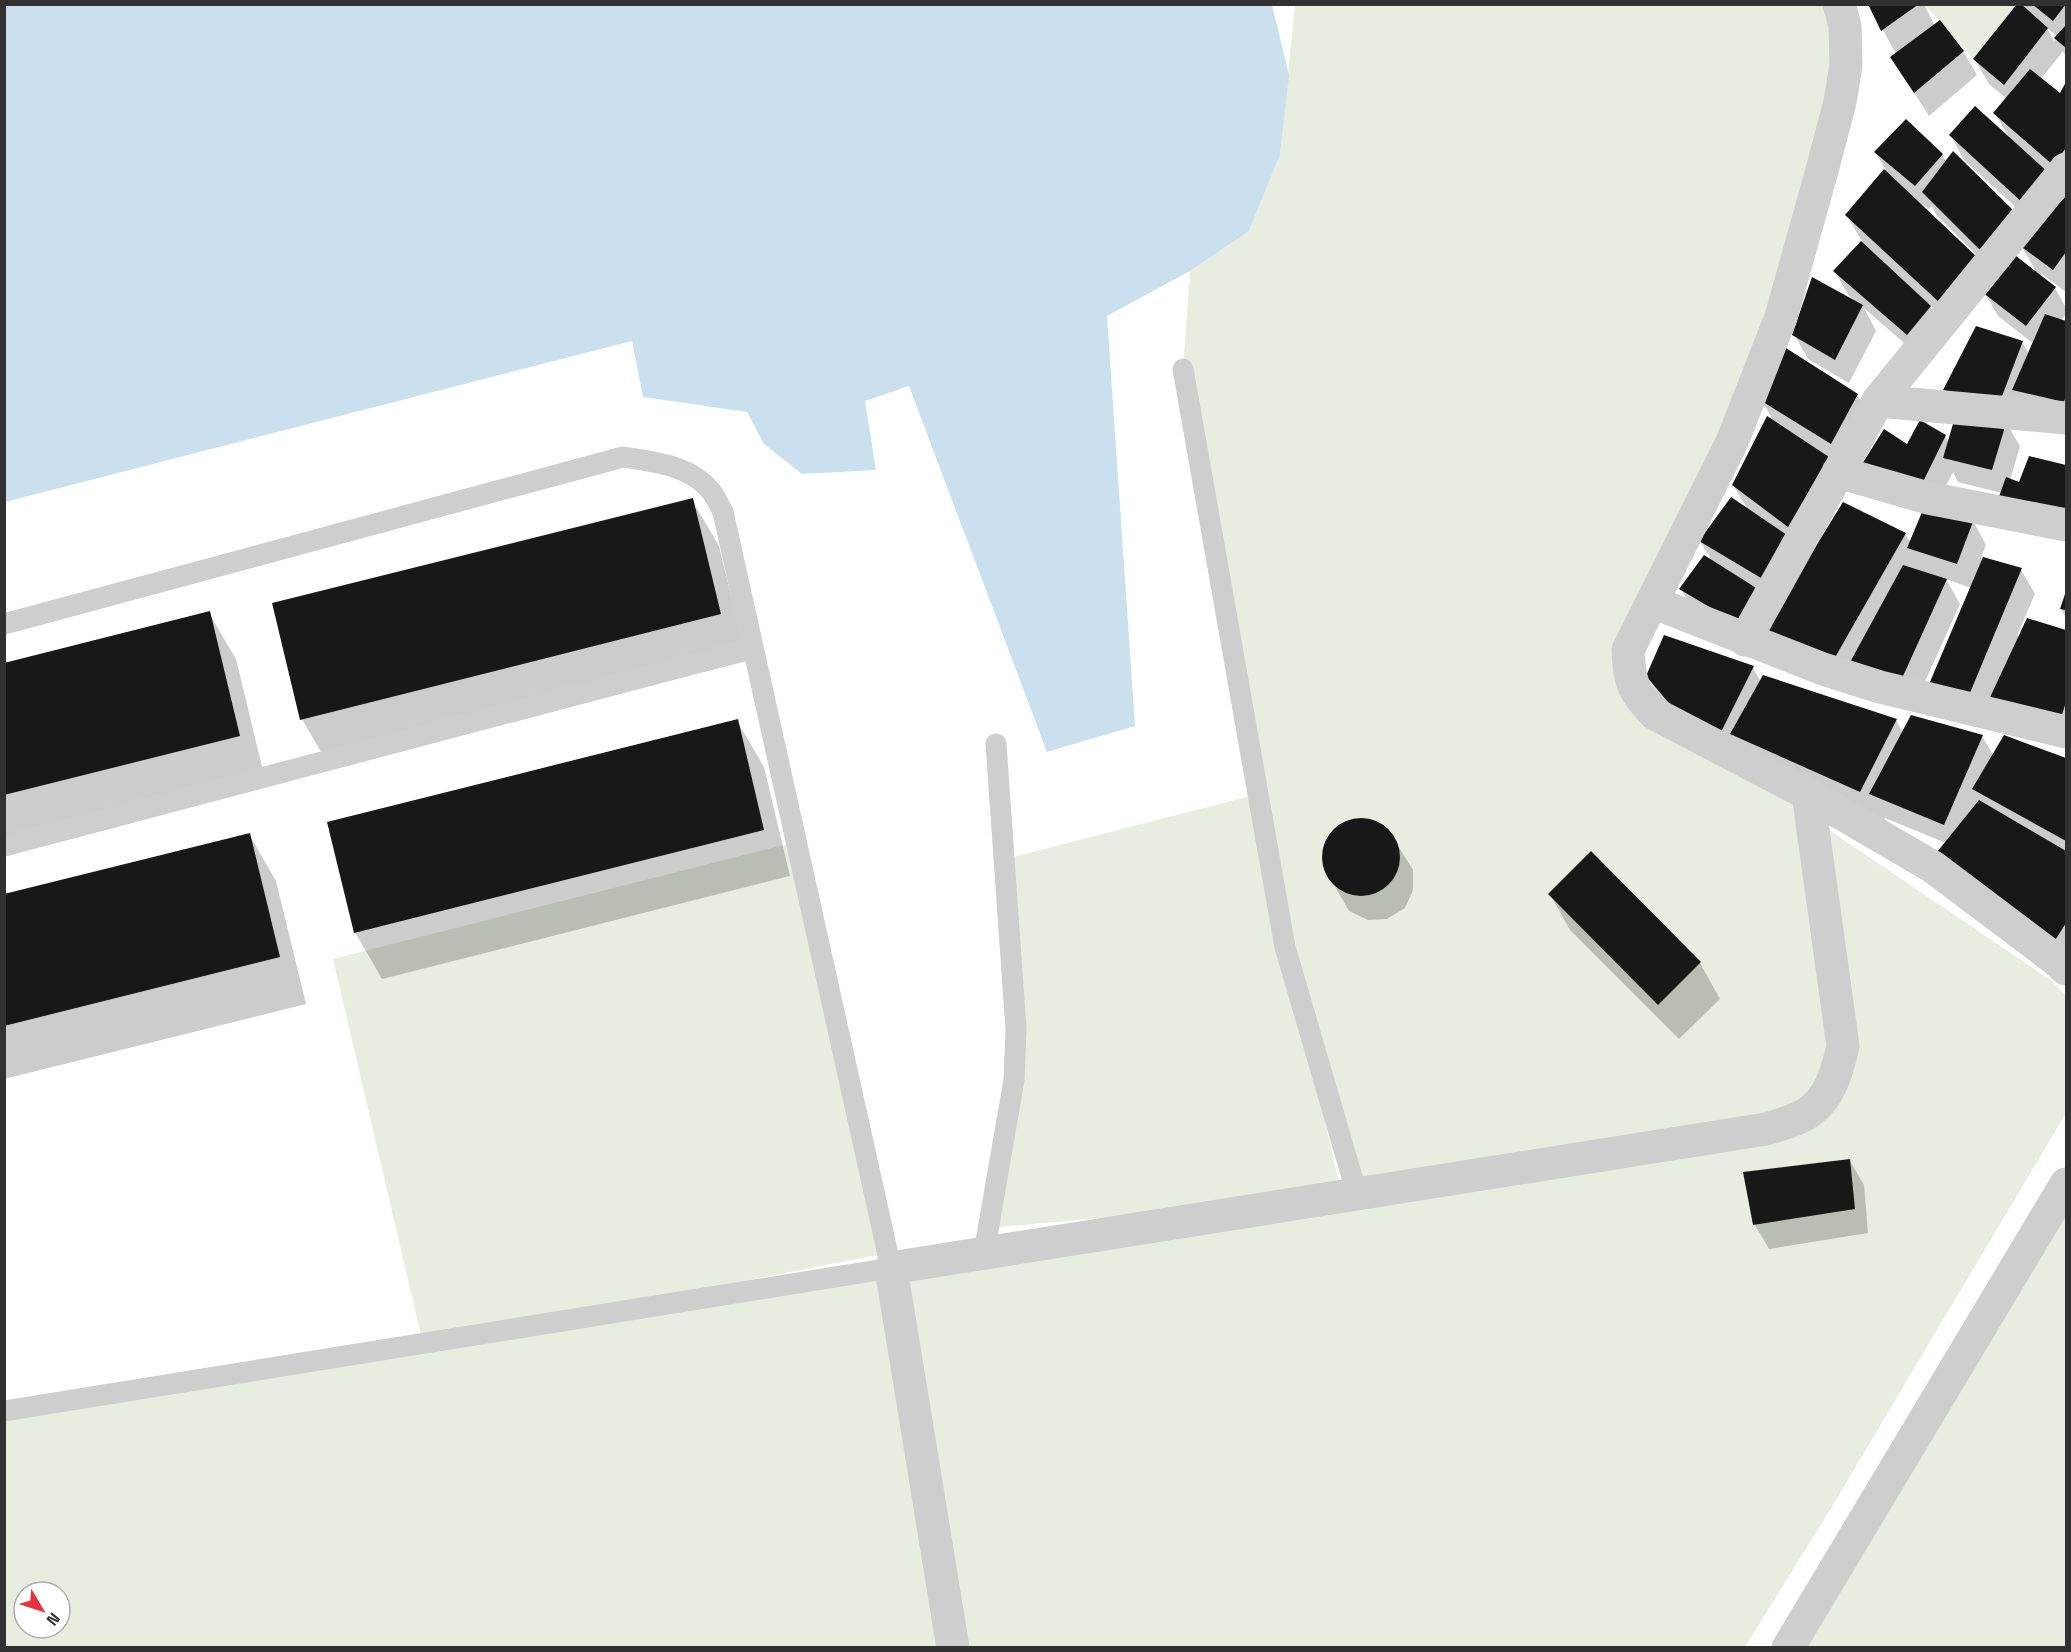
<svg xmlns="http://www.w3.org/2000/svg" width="2071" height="1652" viewBox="0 0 2071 1652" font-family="'Space Grotesk',sans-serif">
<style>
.green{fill:#e7eedf;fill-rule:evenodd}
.water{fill:#cbe0ee}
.shadow{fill:#0003;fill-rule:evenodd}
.building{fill:#181818}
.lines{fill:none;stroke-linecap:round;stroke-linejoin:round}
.service{stroke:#cecece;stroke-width:21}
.minor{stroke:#cecece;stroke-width:33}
</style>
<rect width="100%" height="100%" fill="#fff"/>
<!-- green -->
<path class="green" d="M 1295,5 L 1833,5 L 1845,26 L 1781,317 L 1630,678 L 1808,794 L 1843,1046 L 1806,1114 L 1357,1194 L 1288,961 L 1342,1196 L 988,1228 L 1014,1080 L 1005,859 L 1258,794 L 1183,369 L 1190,271 L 1249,231 L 1280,155 Z
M 1925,5 L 2017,5 L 1973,59 Z
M 1820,824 L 2052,981 L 2066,996 L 2066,1113 L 1830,1510 L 1745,1647 L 965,1647 L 907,1277 L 1782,1135 L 1850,1075 Z
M 796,842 L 887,1253 L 423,1344 L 333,959 Z
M 2066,1187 L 2066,1647 L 1784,1647 Z
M 879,1280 L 941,1647 L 5,1648 L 5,1416 ZM 24,1592 L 60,1592 L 60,1628 L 24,1628 Z"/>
<!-- water -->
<path class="water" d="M 5,4 L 1272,5 L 1289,75 L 1280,155 L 1249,231 L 1190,271 L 1107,316 L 1135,726 L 1047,752 L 909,386 L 865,401 L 876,470 L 802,474 L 764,444 L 747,412 L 643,397 L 632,341 L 5,502 Z"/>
<!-- shadow -->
<path class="shadow" d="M 1869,4 L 1924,4 L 1935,26 L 1963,51 L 1977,75 L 1929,116 L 1892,58 L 1896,54 Z
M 2017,4 L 2066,4 L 2066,57 L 2063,51 L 2041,79 L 2060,95 L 2066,85 L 2066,187 L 2046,170 L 2064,201 L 2066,198 L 2066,292 L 2042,274 L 2040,277 L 2055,288 L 2066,308 L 2066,314 L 2061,321 L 2066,323 L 2066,423 L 2027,414 L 2022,404 L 2013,428 L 2008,426 L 2020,446 L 2010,480 L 2020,484 L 2030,457 L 2066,467 L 2066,539 L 2012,529 L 1998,505 L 2002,493 L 1958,482 L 1953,472 L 1934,509 L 1973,521 L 1986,545 L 1981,558 L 2021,570 L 2035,594 L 2017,636 L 2020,638 L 2028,620 L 2066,631 L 2066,744 L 2001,730 L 1988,706 L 1980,724 L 1942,713 L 1928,689 L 1971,588 L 1946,579 L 1960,604 L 1913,708 L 1863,690 L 1860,684 L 1853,696 L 1786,668 L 1764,631 L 1754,649 L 1695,613 L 1681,589 L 1704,557 L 1713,562 L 1700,541 L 1732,499 L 1748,510 L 1733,485 L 1767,418 L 1775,424 L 1762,400 L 1786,350 L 1857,395 L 1871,419 L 1845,467 L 1827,456 L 1841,482 L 1802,550 L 1787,538 L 1800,561 L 1775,601 L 1759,592 L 1774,617 L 1843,504 L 1905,534 L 1911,543 L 1924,510 L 1874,493 L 1860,469 L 1885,432 L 1907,446 L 1920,422 L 1945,436 L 1949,443 L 1956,419 L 1977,420 L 1977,419 L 1958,414 L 1945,390 L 1977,328 L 2022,342 L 2029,354 L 2034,344 L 1998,316 L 1983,290 L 1954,326 L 1928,303 L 1944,331 L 1921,358 L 1864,308 L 1876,331 L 1849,383 L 1808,359 L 1794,334 L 1813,279 L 1855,301 L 1849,296 L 1835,272 L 1862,241 L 1847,216 L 1886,170 L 1876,153 L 1906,121 L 1942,154 L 1946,162 L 1953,153 L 2014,213 L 2028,238 L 2038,227 L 1964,160 L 1951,136 L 1975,108 L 2010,139 L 1995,113 L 2007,99 L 1989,84 L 1975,60 ZM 2047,28 L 2058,37 L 2054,41 ZM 1922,204 L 1929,209 L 1932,206 L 1937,216 L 1995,273 L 2021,245 L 2038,275 L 2016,258 L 1991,285 L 1975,258 L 1921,206 Z
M 692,500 L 719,546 L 747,661 L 329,766 L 302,719 Z
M 2066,595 L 2066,618 L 2061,609 Z
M 209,613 L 236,659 L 266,783 L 4,848 L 4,664 Z
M 1753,668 L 1761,682 L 1896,720 L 1903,733 L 1982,736 L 1993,755 L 2004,736 L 2066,760 L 2066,971 L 1946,843 L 1885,818 L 1881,827 L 1662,701 L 1648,676 Z
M 737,721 L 764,767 L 790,876 L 382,979 L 355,932 Z
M 1369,819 L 1387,828 L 1413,870 L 1413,890 L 1405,908 L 1387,919 L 1368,920 L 1349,911 L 1325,869 L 1323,849 L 1332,831 L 1349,820 Z
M 249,834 L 276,881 L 306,1004 L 4,1079 L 4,895 Z
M 1550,894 L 1700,963 L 1720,999 L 1679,1039 L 1570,930 Z
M 1850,1161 L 1864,1185 L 1868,1233 L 1769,1249 L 1755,1225 Z"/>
<!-- building -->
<path class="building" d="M 1868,4 L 1919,4 L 1881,31 Z
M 2017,4 L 2021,4 L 2048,28 L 2004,85 L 1973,59 Z
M 2032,4 L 2066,4 L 2053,21 Z
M 1940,20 L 1964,51 L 1914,93 L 1890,57 Z
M 2066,25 L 2066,48 L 2054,38 Z
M 2030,69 L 2060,93 L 2066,82 L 2066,148 L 2053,165 L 1993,113 Z
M 1975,106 L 2050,174 L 2025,205 L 1949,135 Z
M 1906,119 L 1943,154 L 1915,186 L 1874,152 Z
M 1953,151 L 2015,212 L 1980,250 L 1922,192 Z
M 1884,169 L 1977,257 L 1940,303 L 1845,215 Z
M 2066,196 L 2066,252 L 2053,270 L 2019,245 Z
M 1861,241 L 1931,306 L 1907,335 L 1833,271 Z
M 2016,256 L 2056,287 L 2026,326 L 1982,292 Z
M 1812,277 L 1863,305 L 1835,360 L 1792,335 Z
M 2045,314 L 2066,321 L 2066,395 L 2064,402 L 2012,390 Z
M 1976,326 L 2023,341 L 1999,404 L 1943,390 Z
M 1786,348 L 1858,394 L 1831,444 L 1760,400 Z
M 1767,416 L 1829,457 L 1788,527 L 1732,485 Z
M 1955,417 L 2007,420 L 1992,470 L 1943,458 Z
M 1920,420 L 1946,435 L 1919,490 L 1859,469 L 1884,429 L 1907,444 Z
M 2029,456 L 2066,465 L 2066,518 L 1996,505 L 2006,477 L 2019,482 Z
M 1731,497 L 1787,535 L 1761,578 L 1699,541 Z
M 693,498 L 721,614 L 300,720 L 272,603 Z
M 1843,502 L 1906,533 L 1833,661 L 1763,632 Z
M 1925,505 L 1974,519 L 1957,564 L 1907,548 Z
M 1704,555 L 1761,591 L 1740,625 L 1679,589 Z
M 1983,557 L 2022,568 L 1967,700 L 1927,689 Z
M 1903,565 L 1947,579 L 1899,685 L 1848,666 Z
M 2066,591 L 2066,610 L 2060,609 Z
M 210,611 L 240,736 L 4,795 L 4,663 Z
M 2027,618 L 2066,630 L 2066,702 L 2060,721 L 1986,706 Z
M 1664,635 L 1754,666 L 1720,734 L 1673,708 L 1646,676 Z
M 1763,675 L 1897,719 L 1860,792 L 1730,734 Z
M 1911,715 L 1983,735 L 1944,825 L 1869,794 Z
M 738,719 L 764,830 L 354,933 L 327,822 Z
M 2004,735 L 2066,758 L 2066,841 L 1972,789 Z
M 1979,800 L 2066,851 L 2066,923 L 2054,942 L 1933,857 Z
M1322 857a39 39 0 1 1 78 0a39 39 0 1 1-78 0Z
M 250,833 L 280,957 L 4,1026 L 4,894 Z
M 1591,851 L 1701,962 L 1658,1005 L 1548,894 Z
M 1850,1159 L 1855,1209 L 1753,1225 L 1743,1172 Z"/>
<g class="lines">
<!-- service -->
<path class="service" d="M 1183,369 L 1285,947 L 1357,1194
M 4,624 L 623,457 C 654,462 690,465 711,491 C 716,498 720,506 723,512 L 891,1268 L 4,1411
M 4,846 L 753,648
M 984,1253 L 1014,1080 L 1016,1029 L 996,744"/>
<!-- minor -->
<path class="minor" d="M 1839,4 L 1845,26 L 1846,65 L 1840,102 L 1821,174 L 1781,317 L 1732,442 L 1628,650 C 1630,684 1632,689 1655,714 L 1808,794 L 1933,867 L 2055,959 L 2066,969
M 1878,401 L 2066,418
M 1838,472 L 1928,498 L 2066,525
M 1652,602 L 1823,669 L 1880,687 L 2066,732
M 1745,640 L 1878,401 L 2066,169
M 953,1648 L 891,1268 L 1766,1129 C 1779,1125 1795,1121 1806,1114 C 1830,1099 1837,1072 1843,1046 L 1808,794
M 1788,1648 L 2066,1184"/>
</g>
<!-- border -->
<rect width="2071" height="1652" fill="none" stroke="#313131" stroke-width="12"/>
<!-- north arrow -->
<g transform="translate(42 1610) rotate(129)"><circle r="28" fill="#ffffff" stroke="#adadad" stroke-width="1.5"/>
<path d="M0-4.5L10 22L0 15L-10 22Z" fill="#e9323d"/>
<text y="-9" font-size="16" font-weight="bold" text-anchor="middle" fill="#313131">N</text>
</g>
</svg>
